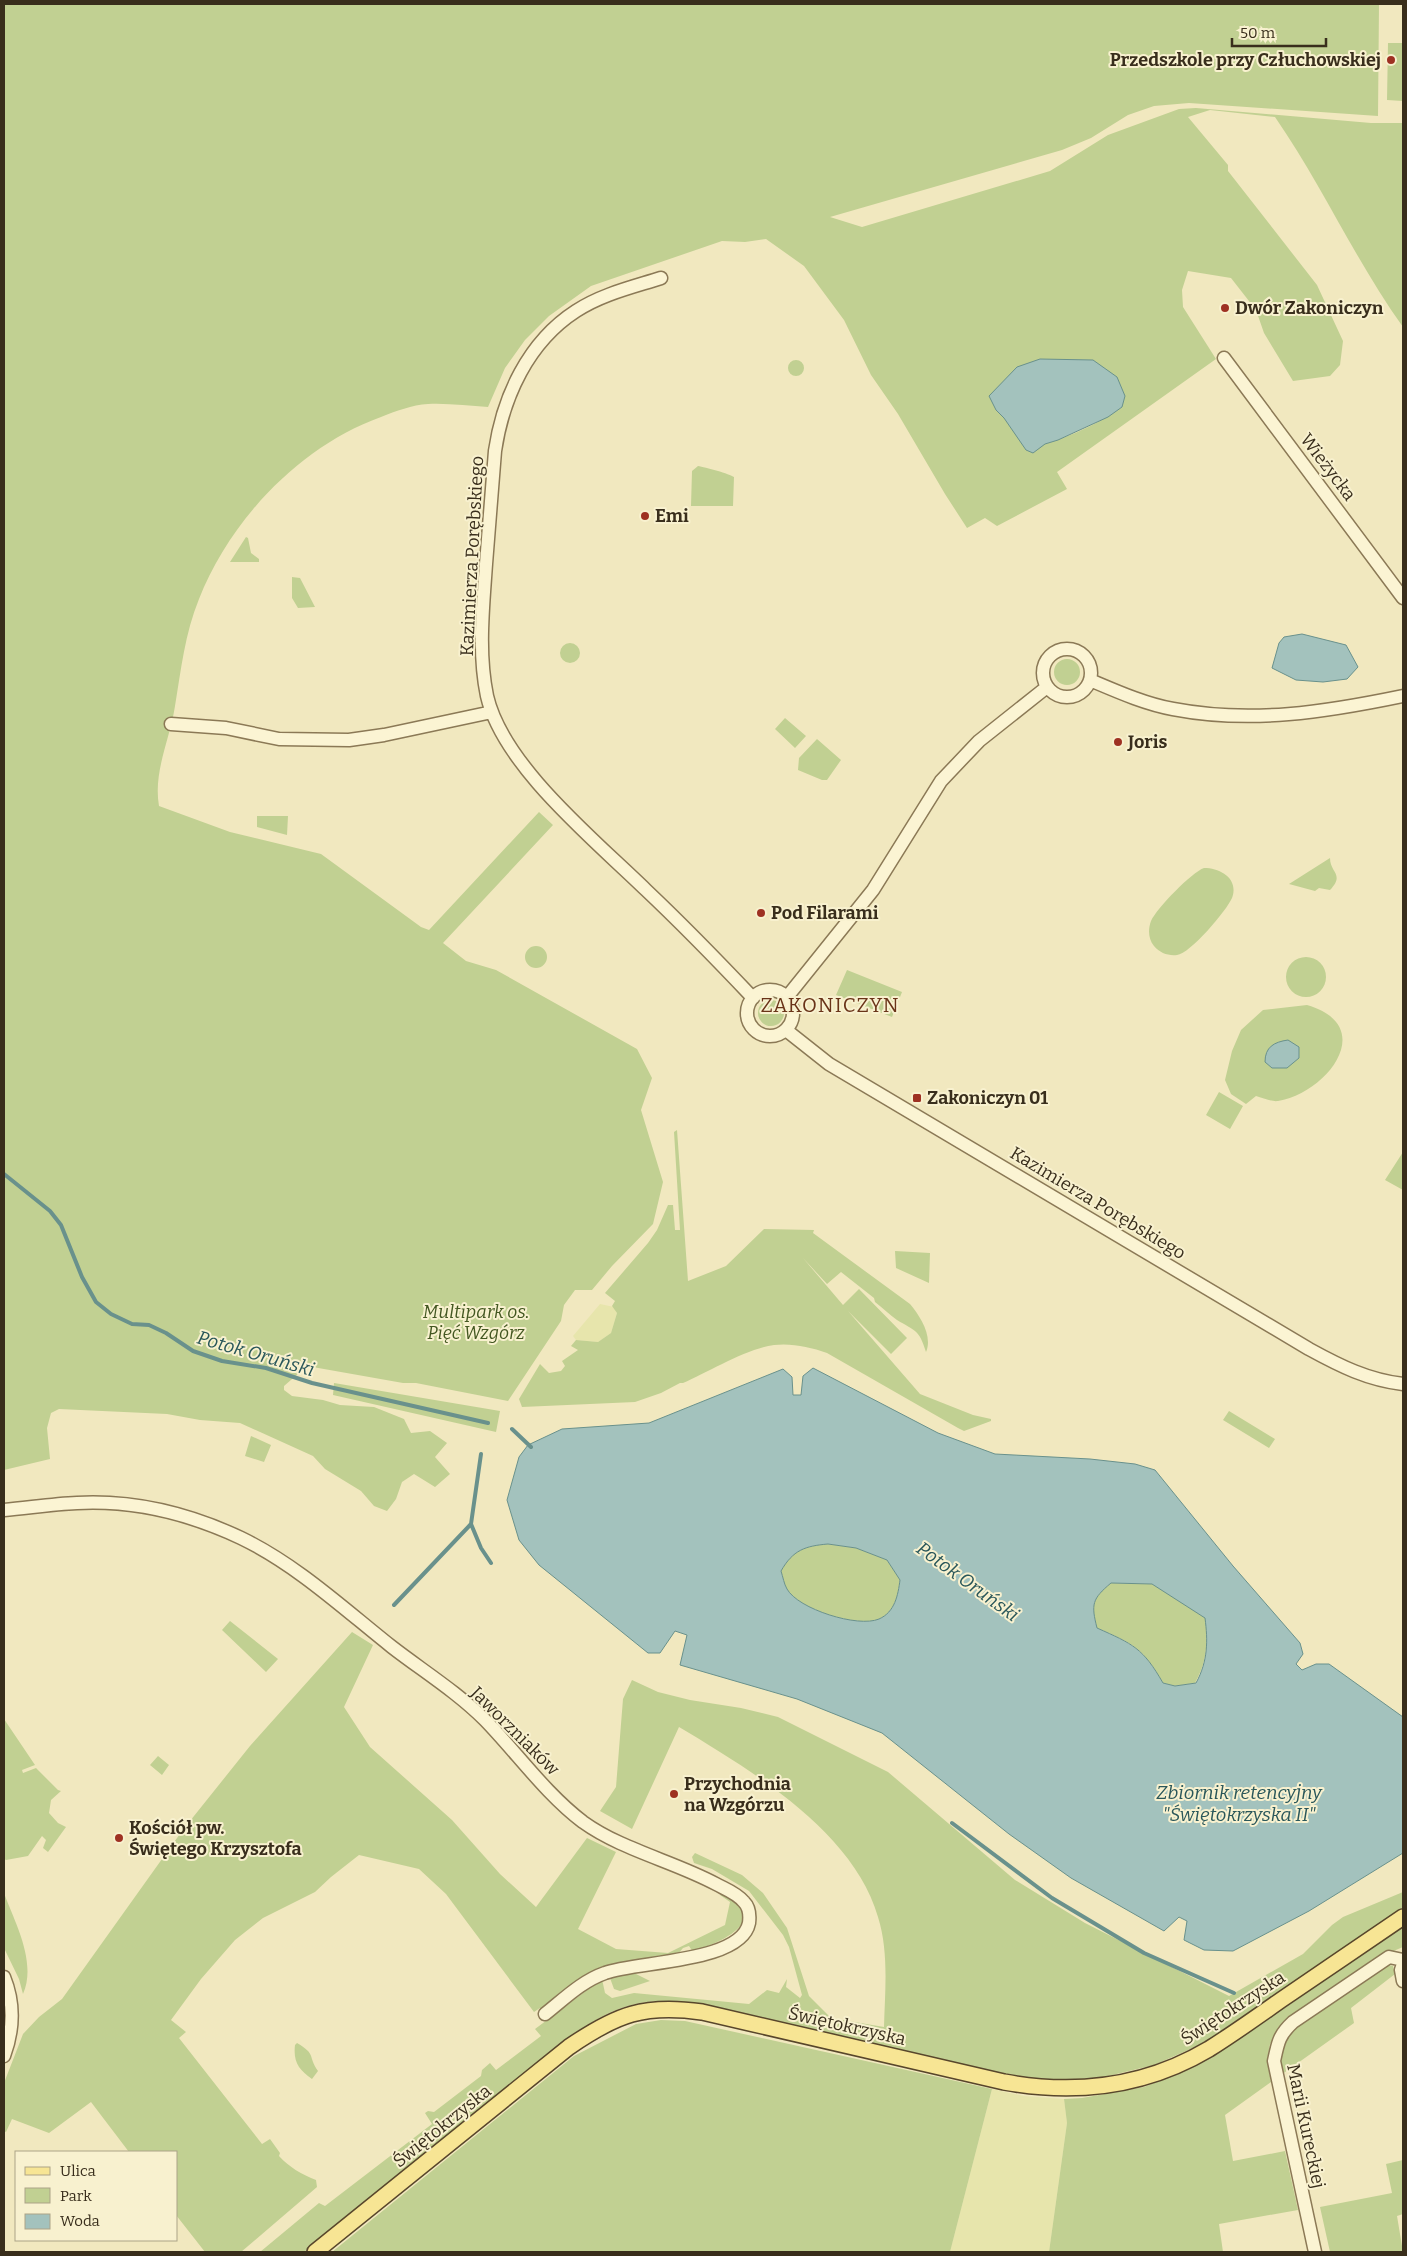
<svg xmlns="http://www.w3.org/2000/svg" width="1407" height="2256" viewBox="0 0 1407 2256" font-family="Bitter,serif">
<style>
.farmland{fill:#e7e5ac}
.green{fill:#c1d092;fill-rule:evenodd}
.water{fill:#a3c2bd;stroke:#69918c;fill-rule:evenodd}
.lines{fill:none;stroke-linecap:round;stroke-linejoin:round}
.stream{stroke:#69918c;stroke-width:4}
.minor-casing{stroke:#8b7956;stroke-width:15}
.major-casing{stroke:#58462b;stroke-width:18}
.minor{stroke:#fbf4d3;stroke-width:12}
.major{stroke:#f7e594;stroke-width:15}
.poi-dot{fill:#9e3122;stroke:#f8f1cf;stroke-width:2}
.labels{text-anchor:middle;stroke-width:4;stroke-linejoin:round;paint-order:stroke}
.poi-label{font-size:18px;font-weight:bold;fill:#392e1c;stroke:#f8f1cf;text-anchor:start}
.street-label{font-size:18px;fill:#392e1c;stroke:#f8f1cf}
.park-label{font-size:18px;font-style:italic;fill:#435721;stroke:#f8f1cf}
.water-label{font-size:19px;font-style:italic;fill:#2a575a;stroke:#f8f1cf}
.quarter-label{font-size:20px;letter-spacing:1px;fill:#693318;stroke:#f8f1cf}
</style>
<rect width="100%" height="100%" fill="#f1e8bf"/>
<!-- farmland -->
<path class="farmland" d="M 600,1304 L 614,1307 L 617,1313 L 611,1333 L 598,1342 L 576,1340 L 573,1336 Z
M 992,2089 L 1024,2096 L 1064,2099 L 1067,2123 L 1049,2252 L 950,2252 Z"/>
<!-- green -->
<path class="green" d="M 4,4 L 1379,4 L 1378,116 L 1189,103 L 1154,106 L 1128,115 L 1091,138 L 1062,150 L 830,217 L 862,227 L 1050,171 L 1108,135 L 1179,109 L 1196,108 L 1371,123 L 1403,123 L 1403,327 C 1355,260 1322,185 1275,117 L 1210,110 L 1188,117 L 1228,165 L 1228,171 L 1317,285 L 1343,341 L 1340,365 L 1330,376 L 1293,381 L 1264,333 L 1256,310 L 1231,278 L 1188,271 L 1182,290 L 1183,307 L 1216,359 L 1057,472 L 1067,489 L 997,526 L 985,518 L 967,528 L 945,494 L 898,414 L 871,375 L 844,320 L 804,266 L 766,239 L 745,242 L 722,241 L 591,286 L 549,316 L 525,340 L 505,368 L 488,407 C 469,406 448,403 428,404 C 412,405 396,411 381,417 C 300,446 230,520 199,599 C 185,633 181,670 175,706 C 170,739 153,772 159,806 L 230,832 L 321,854 L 421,927 L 429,930 L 539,812 L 553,825 L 443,943 L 466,961 L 496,970 L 637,1049 L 652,1078 L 641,1110 L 663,1182 L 653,1224 L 612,1266 L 592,1290 L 575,1290 L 564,1305 L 561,1321 L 508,1401 L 416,1383 L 403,1383 L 307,1366 L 284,1386 L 284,1390 L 292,1396 L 323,1400 L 340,1405 L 374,1407 L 404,1419 L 411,1433 L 430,1431 L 447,1443 L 435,1457 L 450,1474 L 435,1487 L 414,1474 L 402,1482 L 396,1499 L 387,1511 L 374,1506 L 361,1491 L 325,1469 L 313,1456 L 240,1423 L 200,1420 L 167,1414 L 59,1409 L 51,1413 L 47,1428 L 50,1459 L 4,1470 ZM 1122,407 C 1099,423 1072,436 1045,444 L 1004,418 L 996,410 Z
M 1388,43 L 1403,43 L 1403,101 L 1387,100 Z
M788 368a8 8 0 1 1 16 0a8 8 0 1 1-16 0Z
M 698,466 C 705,467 730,474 734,477 L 733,506 L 691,506 L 692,471 Z
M 246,537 L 248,538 L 251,553 L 259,559 L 259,562 L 230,562 Z
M 292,577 L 300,578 L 315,607 L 298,608 L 292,598 Z
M560 653a10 10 0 1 1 20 0a10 10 0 1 1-20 0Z
M1054 672a13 13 0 1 1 26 0a13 13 0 1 1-26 0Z
M 785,718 L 806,736 L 795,748 L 775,729 Z
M 817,739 L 841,760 L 827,780 L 822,780 L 798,770 L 799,758 Z
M 257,816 L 288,816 L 287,835 L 257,827 Z
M 1330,858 C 1330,873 1345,874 1330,890 L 1319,888 L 1315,891 L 1289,884 Z
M 1204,868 C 1221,868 1239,879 1232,898 C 1227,910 1190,954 1177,955 C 1168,956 1160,953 1154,946 C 1148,939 1148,929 1151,921 C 1157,908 1192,872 1204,868 Z
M525 957a11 11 0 1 1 22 0a11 11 0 1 1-22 0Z
M1286 977a20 20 0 1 1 40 0a20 20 0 1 1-40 0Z
M 847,970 L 902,992 L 892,1017 L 836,995 Z
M758 1013a13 13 0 1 1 26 0a13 13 0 1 1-26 0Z
M 1307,1005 C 1379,1026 1327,1093 1278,1101 C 1272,1102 1263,1098 1256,1096 L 1246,1104 L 1231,1094 L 1225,1080 L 1232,1051 L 1241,1030 L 1263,1010 Z
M 1219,1092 L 1243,1106 L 1230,1129 L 1206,1115 Z
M 677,1130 L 688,1281 L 726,1266 L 764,1229 L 814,1230 L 813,1233 L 910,1304 C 920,1316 933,1336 926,1352 C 919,1329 915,1331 897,1320 C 890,1315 883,1308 875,1302 L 874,1298 L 841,1272 L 827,1284 L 803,1258 L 843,1305 L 859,1289 L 907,1338 L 891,1354 L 848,1311 L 920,1394 L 973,1415 L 991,1419 L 991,1421 L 964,1431 L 958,1428 L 827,1353 C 810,1347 792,1343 774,1345 C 748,1348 708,1372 683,1383 L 680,1383 L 661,1393 L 635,1402 L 522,1407 L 519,1399 L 540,1364 L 549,1373 L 561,1371 L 565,1366 L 562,1361 L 578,1350 L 571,1346 L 576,1340 L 598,1342 L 611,1333 L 617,1313 L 612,1306 L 615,1301 L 605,1293 L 648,1243 L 657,1230 L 668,1205 L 673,1205 L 675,1230 L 680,1230 L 674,1132 Z
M 1403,1152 L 1403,1190 L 1385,1180 Z
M 895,1251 L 930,1253 L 929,1283 L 896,1268 Z
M 334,1383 L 500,1411 L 496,1432 L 333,1395 Z
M 1229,1411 L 1275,1439 L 1269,1448 L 1223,1420 Z
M 251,1436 L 271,1445 L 264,1462 L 245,1456 Z
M 828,1544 L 856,1548 L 887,1560 L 900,1580 C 898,1595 895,1612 879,1619 C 858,1628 798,1609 787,1589 C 784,1584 783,1577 781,1571 C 793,1550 804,1546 828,1544 Z
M 1111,1583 L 1152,1584 L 1206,1618 C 1207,1643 1208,1660 1195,1683 L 1175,1686 L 1163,1683 C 1144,1649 1133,1643 1097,1628 C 1091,1603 1092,1599 1111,1583 Z
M 230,1621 L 278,1659 L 266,1672 L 222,1630 Z
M 352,1632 L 373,1645 L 344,1707 L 370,1747 L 452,1820 L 500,1874 L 536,1907 L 587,1838 L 616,1852 L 578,1929 L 616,1949 L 668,1953 L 725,1925 L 730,1902 L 720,1895 L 725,1894 C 770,1920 725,1940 698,1950 L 693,1952 L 689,1946 L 683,1948 L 677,1955 L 604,1967 L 592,1972 L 541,2010 L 540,2008 L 534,2012 L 446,1894 L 419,1869 L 359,1855 L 331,1877 L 315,1892 L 263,1918 L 235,1940 L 201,1979 L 171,2020 L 186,2032 L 179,2038 L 262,2144 L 270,2139 L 280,2153 L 279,2156 C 289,2167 301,2174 316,2180 L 317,2187 L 241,2252 L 205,2252 L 176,2215 L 176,2152 L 129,2152 L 91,2102 L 49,2133 L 12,2119 L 6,2132 L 4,2131 L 4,2083 L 23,2034 L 39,2017 L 62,1999 L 182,1831 L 250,1746 Z
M 632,1680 L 658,1692 L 690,1700 L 741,1708 L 778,1717 L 888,1772 L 1015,1880 L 1085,1923 L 1229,1996 L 1303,1954 L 1332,1925 L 1343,1917 L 1403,1892 L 1403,1907 L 1202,2044 L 1154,2065 L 1100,2078 L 1056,2082 L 1007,2075 L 694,2003 C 634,1995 606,2010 559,2045 L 304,2252 L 260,2252 L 319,2203 L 325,2206 L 432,2124 L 425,2113 L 428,2111 L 434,2112 L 481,2076 L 482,2070 L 490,2063 L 496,2070 L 541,2036 L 535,2029 L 602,1979 L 605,1993 L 612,1998 L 634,1993 L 749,2004 L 767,1990 L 779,1993 L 787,1979 L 786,1987 L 800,1998 L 802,1995 L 789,1947 L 783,1935 L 749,1891 L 712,1869 L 694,1863 L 692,1857 L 695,1853 L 742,1875 L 763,1893 L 787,1928 L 809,1996 L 831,2018 L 884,2027 C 885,1990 889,1952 878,1917 C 854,1832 751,1770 679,1727 L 632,1829 L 600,1811 L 616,1787 L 623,1699 Z
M 4,1719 L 35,1765 L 22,1770 L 23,1773 L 36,1768 L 58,1790 L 61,1791 L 51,1800 L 49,1813 L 58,1823 L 66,1827 L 48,1852 L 43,1848 L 46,1840 L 42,1836 L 28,1856 L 6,1860 L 4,1859 Z
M 158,1756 L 169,1765 L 162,1775 L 150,1765 Z
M 4,1893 C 15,1923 37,1962 23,1994 L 19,1979 L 4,1948 Z
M 1403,1926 L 1403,1947 L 1384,1955 L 1284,2025 L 1270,2044 L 1267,2060 L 1271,2082 L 1225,2115 L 1233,2161 L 1285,2151 L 1298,2210 L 1219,2224 L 1223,2252 L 1049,2252 L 1067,2123 L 1064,2099 L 1082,2098 L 1144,2087 L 1189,2069 L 1286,2007 Z
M 1384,1964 L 1393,1966 L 1395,1974 L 1351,2008 L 1354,2023 L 1281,2075 L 1278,2059 L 1288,2033 Z
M 634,1973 L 650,1981 L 620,1991 L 614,1989 L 610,1978 L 614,1976 Z
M 661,2020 L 685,2021 L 992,2089 L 950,2252 L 332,2252 L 574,2056 L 636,2024 Z
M 297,2043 C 317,2055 307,2055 318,2071 L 312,2079 C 299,2070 293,2062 295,2045 Z
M 1403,2160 L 1403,2214 L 1397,2216 L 1403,2252 L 1330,2252 L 1320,2207 L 1392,2193 L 1386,2164 Z"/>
<!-- water -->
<path class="water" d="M 1040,359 L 1093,360 L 1117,377 L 1125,396 L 1122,407 L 1108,417 L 1058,440 L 1045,444 L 1033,453 L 1026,450 L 1004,418 L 996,410 L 989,396 L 1017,367 Z
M 1302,634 L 1346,645 L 1358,667 L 1347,679 L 1323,682 L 1296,680 L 1272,668 L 1279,643 L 1284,637 Z
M 1288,1040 L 1299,1047 L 1299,1058 L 1287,1068 L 1272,1068 L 1265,1062 C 1265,1047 1274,1042 1288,1040 Z
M 813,1368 L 938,1433 L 995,1454 L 1090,1459 L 1135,1464 L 1155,1470 L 1233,1566 L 1300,1643 L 1303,1654 L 1296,1664 L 1302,1670 L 1316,1664 L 1329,1664 L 1403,1717 L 1403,1853 L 1309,1911 L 1233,1951 L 1204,1950 L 1184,1940 L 1187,1921 L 1179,1917 L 1164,1931 L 1071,1878 L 1009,1834 L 882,1733 L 797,1699 L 680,1665 L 687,1635 L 675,1631 L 660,1653 L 648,1653 L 539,1565 L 519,1540 L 507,1500 L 519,1457 L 528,1445 L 562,1429 L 649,1423 L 783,1369 L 792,1377 L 793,1395 L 801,1395 L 803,1376 ZM 828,1544 L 856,1548 L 887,1560 L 900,1580 C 898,1595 895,1612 879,1619 C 858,1628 798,1609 787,1589 C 784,1584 783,1577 781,1571 C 793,1550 805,1546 828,1544 ZM 1111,1583 L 1152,1584 L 1205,1618 C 1208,1641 1208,1661 1196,1683 L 1175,1686 L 1163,1683 C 1143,1648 1133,1644 1097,1628 C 1091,1604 1092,1599 1111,1583 Z"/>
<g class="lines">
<!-- stream -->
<path class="stream" d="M 4,1174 L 50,1211 L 61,1225 L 82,1277 L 96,1302 L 111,1314 L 132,1324 L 149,1325 L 166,1333 L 193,1351 L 222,1361 L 266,1368 L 312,1383 L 488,1423
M 512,1429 L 531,1447
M 481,1454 L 471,1524 L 481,1548 L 491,1563
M 394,1605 L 471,1524
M 952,1823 L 1052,1898 L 1144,1953 L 1234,1993"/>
<!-- minor casing -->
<g class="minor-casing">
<path id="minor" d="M 661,278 C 633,287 602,294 576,311 C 528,342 503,397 495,451 C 492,489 489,527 486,564 C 483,608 478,653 487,696 C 503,766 596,841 646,890 C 683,925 718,961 753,998
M 1224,358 L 1403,598
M1043 673a24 24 0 1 1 48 0a24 24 0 1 1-48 0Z
M 1090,680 C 1116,691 1145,704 1173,709 C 1251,724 1326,712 1403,696
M 171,724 L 226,728 L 279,739 L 349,740 L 384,735 L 492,712
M747 1013a23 23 0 1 1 46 0a23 23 0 1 1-46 0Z
M 787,997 L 873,890 L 941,781 L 979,741 L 1047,687
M 786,1030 L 829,1064 L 1309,1349 C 1340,1366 1368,1380 1403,1384
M 4,1510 C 28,1508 52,1504 77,1503 C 133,1500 190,1514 241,1538 C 297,1565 344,1609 392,1647 C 423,1671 457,1692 485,1720 C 517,1753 546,1794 583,1822 C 622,1850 673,1861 716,1884 C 725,1889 737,1893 744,1902 C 749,1907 750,1915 749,1923 C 741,1963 636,1961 605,1973 C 582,1981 564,1999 545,2014
M 1403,1964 L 1401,1970 L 1403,1981
M 4,1977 C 15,2004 14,2029 4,2056
M 1315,2252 L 1274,2061 C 1278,2042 1279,2035 1293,2022 L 1389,1957 L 1403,1960"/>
</g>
<!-- major casing -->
<g class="major-casing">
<path id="major" d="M 315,2252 L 569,2047 C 617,2014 644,2004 702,2012 L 1004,2082 C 1075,2095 1145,2087 1209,2049 C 1233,2034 1257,2017 1281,2000 C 1322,1972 1362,1945 1403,1917"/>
</g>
<!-- minor -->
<use href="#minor" class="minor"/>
<!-- major -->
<use href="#major" class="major"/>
</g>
<!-- markers -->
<g class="poi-dot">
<circle cx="1391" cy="60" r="5"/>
<circle cx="1225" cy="308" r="5"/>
<circle cx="645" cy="516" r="5"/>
<circle cx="1118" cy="742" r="5"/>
<circle cx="761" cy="913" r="5"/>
<rect x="912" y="1093" width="10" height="10" rx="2.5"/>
<circle cx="674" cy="1794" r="5"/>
<circle cx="119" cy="1838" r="5"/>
</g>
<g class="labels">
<!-- poi labels -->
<g class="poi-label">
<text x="1381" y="66" text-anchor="end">Przedszkole przy Człuchowskiej</text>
<text x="1235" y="314">Dwór Zakoniczyn</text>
<text x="655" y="522">Emi</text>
<text x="1128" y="748">Joris</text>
<text x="771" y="919">Pod Filarami</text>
<text x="927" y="1104">Zakoniczyn 01</text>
<text x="684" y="1790">Przychodnia<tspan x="684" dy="21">na Wzgórzu</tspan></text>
<text x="129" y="1834">Kościół pw.<tspan x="129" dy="21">Świętego Krzysztofa</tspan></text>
</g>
<!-- street labels -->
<g class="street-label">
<text transform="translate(1328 467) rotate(53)" y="6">Wieżycka</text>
<text transform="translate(472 556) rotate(-87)" y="6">Kazimierza Porębskiego</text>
<text transform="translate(1098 1203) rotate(31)" y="6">Kazimierza Porębskiego</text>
<text transform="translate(515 1731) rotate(45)" y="6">Jaworzniaków</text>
<text transform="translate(1233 2008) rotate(-33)" y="6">Świętokrzyska</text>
<text transform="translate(847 2026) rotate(13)" y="6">Świętokrzyska</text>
<text transform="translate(442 2126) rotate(-39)" y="6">Świętokrzyska</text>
<text transform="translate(1306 2126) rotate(78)" y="6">Marii Kureckiej</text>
</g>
<!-- park labels -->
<g class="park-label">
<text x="476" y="1318">Multipark os.<tspan x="476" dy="21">Pięć Wzgórz</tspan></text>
</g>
<!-- water labels -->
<g class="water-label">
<text transform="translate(256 1353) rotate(16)" y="7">Potok Oruński</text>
<text transform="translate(968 1581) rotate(36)" y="7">Potok Oruński</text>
<text x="1239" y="1799">Zbiornik retencyjny<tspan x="1239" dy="22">"Świętokrzyska II"</tspan></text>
</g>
<!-- quarter labels -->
<g class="quarter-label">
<text x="830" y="1012">ZAKONICZYN</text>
</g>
</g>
<!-- border -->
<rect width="1407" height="2256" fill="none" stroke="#392e1c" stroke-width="10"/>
<!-- legend -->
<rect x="15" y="2151" width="162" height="90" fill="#f8f1cf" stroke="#aca387"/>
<rect x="25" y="2167" width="25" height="8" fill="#f7e594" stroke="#aca387"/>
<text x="60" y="2176" font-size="15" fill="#392e1c">Ulica</text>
<rect x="25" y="2188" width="25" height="15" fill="#c1d092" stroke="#aca387"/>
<text x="60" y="2201" font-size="15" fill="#392e1c">Park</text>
<rect x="25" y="2214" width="25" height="15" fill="#a3c2bd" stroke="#aca387"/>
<text x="60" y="2226" font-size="15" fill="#392e1c">Woda</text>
<!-- scale -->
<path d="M1232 38v8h94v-8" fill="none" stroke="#392e1c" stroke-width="2.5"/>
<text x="1240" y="38" font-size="15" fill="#392e1c" stroke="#f8f1cf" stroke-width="4" paint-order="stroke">50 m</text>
</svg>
